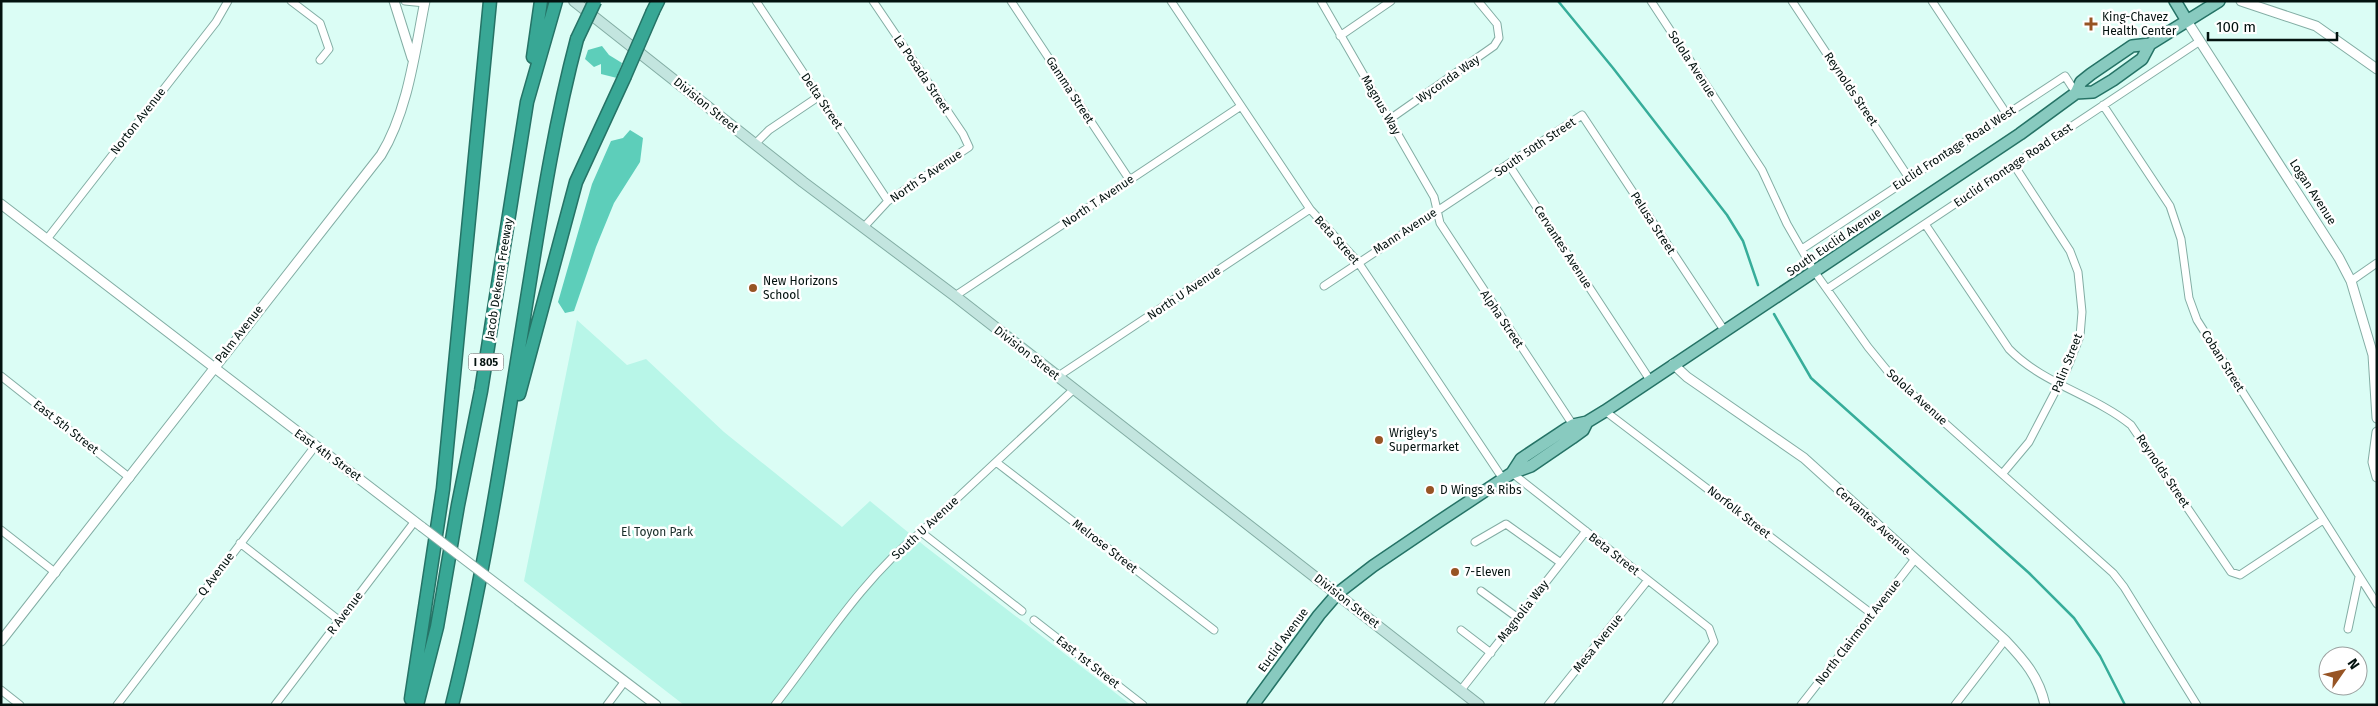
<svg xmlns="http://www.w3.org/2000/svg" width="2378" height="706" viewBox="0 0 2378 706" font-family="'Fira Sans',sans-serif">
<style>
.green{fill:#b8f6e8}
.forest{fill:#5dceba}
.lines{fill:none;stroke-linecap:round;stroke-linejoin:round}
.stream{stroke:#37ad9a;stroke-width:2.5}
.minor-casing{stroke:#83ada4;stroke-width:9}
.tertiary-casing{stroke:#83ada4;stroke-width:11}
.secondary-casing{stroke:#83ada4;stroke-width:12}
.primary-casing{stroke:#257366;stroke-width:14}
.motorway-casing{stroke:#257366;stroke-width:15}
.minor{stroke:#fff;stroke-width:7}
.tertiary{stroke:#fff;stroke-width:9}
.secondary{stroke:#c3e5df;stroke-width:10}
.primary{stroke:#88cabf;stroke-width:11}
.motorway{stroke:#38a795;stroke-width:12}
.tertiary-bridge-casing{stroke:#83ada4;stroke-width:11;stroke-linecap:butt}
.motorway-bridge-casing{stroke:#257366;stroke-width:15;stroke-linecap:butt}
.tertiary-bridge{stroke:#fff;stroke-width:9}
.motorway-bridge{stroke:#38a795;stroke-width:12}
.poi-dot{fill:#975424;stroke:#fff;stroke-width:2}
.labels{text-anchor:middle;stroke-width:5;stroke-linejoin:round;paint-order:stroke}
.shield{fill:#fff;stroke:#4f5957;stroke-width:1}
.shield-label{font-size:11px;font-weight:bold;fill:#03120f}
.poi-label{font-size:12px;fill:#03120f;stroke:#fff;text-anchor:start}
.street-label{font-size:12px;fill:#03120f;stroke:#fff}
.park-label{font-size:12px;fill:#1a2e2a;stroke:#fff}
</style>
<rect width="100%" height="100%" fill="#dbfdf5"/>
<!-- green -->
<path class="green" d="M 577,320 L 627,365 L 646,359 L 724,432 L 842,527 L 870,501 L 926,547 L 1131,705 L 684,705 L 524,581 Z"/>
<!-- forest -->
<path class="forest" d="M 602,46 L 609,55 L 622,63 L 617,78 L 601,74 L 601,64 L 594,67 L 585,59 L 588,50 Z
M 630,130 L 643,138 L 640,162 L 614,203 L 596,247 L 574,311 L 565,313 L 558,302 L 592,184 L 611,141 L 623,138 Z"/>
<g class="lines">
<!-- stream -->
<path class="stream" d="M 1558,1 L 1613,68 L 1727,215 L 1743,241 L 1758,285
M 1774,314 L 1811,378 L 2029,573 L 2074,618 L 2100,656 L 2125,705"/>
<!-- minor casing -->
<g class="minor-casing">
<path id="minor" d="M 291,1 L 320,23 L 329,49 L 320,60
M 405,1 L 425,3
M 756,1 L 888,201
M 1011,1 L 1129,179
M 1171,1 L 1310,209 L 1358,262 L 1503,479
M 1321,1 L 1434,197 L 1440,223 L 1573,425
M 1651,1 L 1762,170 L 1787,224 L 1814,271 L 1868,347 L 1890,374 L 2113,573 L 2124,587 L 2197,705
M 1792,1 L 1909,178
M 1932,1 L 2006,113
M 1340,36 L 1391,1
M 2103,105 L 2170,206 L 2181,239 L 2189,298 L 2197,320 L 2377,604
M 1390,119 L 1494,46 L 1499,38 L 1497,24 L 1478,1
M 755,144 L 769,130 L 818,97
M 1509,165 L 1650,380
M 1925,224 L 2009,349 C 2043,384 2094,395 2131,425 L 2231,572 L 2240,575 L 2323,520
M 864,227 L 888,201 L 969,147 L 963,134 L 873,1
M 47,239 L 216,22 L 228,1
M 1802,249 L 2065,76 L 2076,93
M 2351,281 L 2377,263
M 1324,286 L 1582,115 L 1724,330
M 1827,289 L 2200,41
M 955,296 L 1241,106
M 1,376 L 130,478
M 1057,377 L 1310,209
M 1605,411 L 1872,614
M 996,462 L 1214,630
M 1512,473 L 1709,628 L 1714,642 L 1666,705
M 2003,473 L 2029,442 L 2067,369 L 2080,336 L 2082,312 L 2078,272 L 2070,251 L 2014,165
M 1,530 L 56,573
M 921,532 L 1022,611
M 1475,542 L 1506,524 L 1561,563
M 240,543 L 340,621
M 1481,591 L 1518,618
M 1034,620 L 1143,705
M 2348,629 L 2359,577
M 1461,630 L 1491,653
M 1,690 L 20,705
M 1461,690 L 1586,531
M 117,705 L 316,445
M 275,705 L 415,521
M 607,705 L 625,681
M 775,705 C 821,646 863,578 921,532 L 1073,390
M 1548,705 L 1648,580
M 1801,705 L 1915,559
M 1955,705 L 2005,640"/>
</g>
<!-- tertiary casing -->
<g class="tertiary-casing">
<path id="tertiary" d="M 394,1 L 412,58
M 2241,1 L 2316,26 L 2377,69
M 2187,21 L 2339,258 L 2351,281 L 2373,355 L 2377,418
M 1,204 L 422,527
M 1673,364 L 1687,377 L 1804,458 L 2005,640 C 2024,660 2039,677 2045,705
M 2377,432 L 2373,462 L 2377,477
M 519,601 L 656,705
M 1,641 L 381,155 C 408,111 415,51 425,1"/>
</g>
<!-- secondary casing -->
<g class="secondary-casing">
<path id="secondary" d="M 574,1 L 803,182 L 955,296 L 1479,705"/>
</g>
<!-- primary casing -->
<g class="primary-casing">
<path id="primary" d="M 2175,1 L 2187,21
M 2076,93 L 2093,92 L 2113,80 L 2142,59 L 2150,44
M 1512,473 L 1521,459 L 1566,429 L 1573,425 L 1587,422 L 1605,411 L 2020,134 L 2076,93 L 2081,82 L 2091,74 L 2132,46 L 2150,44 L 2219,1
M 1253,705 L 1319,615 L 1338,593 L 1373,566 L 1438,522 L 1512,473 L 1531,466 L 1572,438 L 1583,430 L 1587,422"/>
</g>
<!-- motorway casing -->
<g class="motorway-casing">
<path id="motorway" d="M 653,11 L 658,1
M 533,57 L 541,1
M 519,394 L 576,182 L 624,78
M 411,699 L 443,489 L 490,1
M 417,705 L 437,627 L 458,505 L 481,391 L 527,102 L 556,1
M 452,705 C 487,565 507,422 530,280 C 543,199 556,118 577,39"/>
</g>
<!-- minor -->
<use href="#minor" class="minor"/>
<!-- tertiary -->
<use href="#tertiary" class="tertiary"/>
<!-- secondary -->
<use href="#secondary" class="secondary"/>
<!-- primary -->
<use href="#primary" class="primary"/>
<!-- motorway -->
<use href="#motorway" class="motorway"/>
<!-- tertiary-bridge casing -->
<g class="tertiary-bridge-casing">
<path id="tertiary-bridge" d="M 422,527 L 519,601"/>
</g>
<!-- motorway-bridge casing -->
<g class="motorway-bridge-casing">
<path id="motorway-bridge" d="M 577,39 L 595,1
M 624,78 L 653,11"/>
</g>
<!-- tertiary-bridge -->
<use href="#tertiary-bridge" class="tertiary-bridge"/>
<!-- motorway-bridge -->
<use href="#motorway-bridge" class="motorway-bridge"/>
</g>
<!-- markers -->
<g class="poi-dot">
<path d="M2088.5 16.5h5v5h5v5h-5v5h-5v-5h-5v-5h5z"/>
<circle cx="753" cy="288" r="5"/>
<circle cx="1379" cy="440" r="5"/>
<circle cx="1430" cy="490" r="5"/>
<circle cx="1455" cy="572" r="5"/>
</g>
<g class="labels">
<!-- shield labels -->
<rect class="shield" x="468.5" y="353.5" width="35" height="17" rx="4"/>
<g class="shield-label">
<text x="486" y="366">I 805</text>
</g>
<!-- poi labels -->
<g class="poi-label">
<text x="2102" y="21">King-Chavez<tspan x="2102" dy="14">Health Center</tspan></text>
<text x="763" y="285">New Horizons<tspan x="763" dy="14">School</tspan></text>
<text x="1389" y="437">Wrigley's<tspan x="1389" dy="14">Supermarket</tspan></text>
<text x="1440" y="494">D Wings &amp; Ribs</text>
<text x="1465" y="576">7-Eleven</text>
</g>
<!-- street labels -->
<g class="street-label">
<text transform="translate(1692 64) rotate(57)" y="4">Solola Avenue</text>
<text transform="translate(922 74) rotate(56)" y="4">La Posada Street</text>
<text transform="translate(1448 79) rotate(-35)" y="4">Wyconda Way</text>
<text transform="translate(1851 89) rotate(56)" y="4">Reynolds Street</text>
<text transform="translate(1070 90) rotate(57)" y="4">Gamma Street</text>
<text transform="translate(822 101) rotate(56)" y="4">Delta Street</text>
<text transform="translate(706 105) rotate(39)" y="4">Division Street</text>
<text transform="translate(1381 105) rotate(60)" y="4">Magnus Way</text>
<text transform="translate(138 121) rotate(-52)" y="4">Norton Avenue</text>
<text transform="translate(1535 147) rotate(-34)" y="4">South 50th Street</text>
<text transform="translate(1954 148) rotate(-33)" y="4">Euclid Frontage Road West</text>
<text transform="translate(2013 165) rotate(-34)" y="4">Euclid Frontage Road East</text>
<text transform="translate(926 176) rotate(-34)" y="4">North S Avenue</text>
<text transform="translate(2313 192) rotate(57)" y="4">Logan Avenue</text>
<text transform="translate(1098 201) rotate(-34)" y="4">North T Avenue</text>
<text transform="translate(1653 223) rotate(57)" y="4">Pelusa Street</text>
<text transform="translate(1405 231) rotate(-33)" y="4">Mann Avenue</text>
<text transform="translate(1337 240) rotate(48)" y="4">Beta Street</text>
<text transform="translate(1834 242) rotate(-34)" y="4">South Euclid Avenue</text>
<text transform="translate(1563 247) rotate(57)" y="4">Cervantes Avenue</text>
<text transform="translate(499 279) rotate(-81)" y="4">Jacob Dekema Freeway</text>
<text transform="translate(1184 293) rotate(-34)" y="4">North U Avenue</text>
<text transform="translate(1502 319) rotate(56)" y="4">Alpha Street</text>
<text transform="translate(239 334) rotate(-52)" y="4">Palm Avenue</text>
<text transform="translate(1027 353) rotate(38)" y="4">Division Street</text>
<text transform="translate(2223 361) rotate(58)" y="4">Coban Street</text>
<text transform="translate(2067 363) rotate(-68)" y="4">Palin Street</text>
<text transform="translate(1917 397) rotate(42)" y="4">Solola Avenue</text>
<text transform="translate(66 427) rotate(38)" y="4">East 5th Street</text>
<text transform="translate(328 455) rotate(36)" y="4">East 4th Street</text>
<text transform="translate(2163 471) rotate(56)" y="4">Reynolds Street</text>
<text transform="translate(1739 512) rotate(38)" y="4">Norfolk Street</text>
<text transform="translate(1873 521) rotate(42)" y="4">Cervantes Avenue</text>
<text transform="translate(925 528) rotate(-43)" y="4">South U Avenue</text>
<text transform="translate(1105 546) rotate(38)" y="4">Melrose Street</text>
<text transform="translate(1614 554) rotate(38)" y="4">Beta Street</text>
<text transform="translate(216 574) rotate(-53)" y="4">Q Avenue</text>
<text transform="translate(1347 601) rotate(38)" y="4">Division Street</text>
<text transform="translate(1523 611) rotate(-52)" y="4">Magnolia Way</text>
<text transform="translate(345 613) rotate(-53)" y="4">R Avenue</text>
<text transform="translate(1858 632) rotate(-52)" y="4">North Clairmont Avenue</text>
<text transform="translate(1283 640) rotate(-54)" y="4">Euclid Avenue</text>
<text transform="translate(1598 643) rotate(-51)" y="4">Mesa Avenue</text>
<text transform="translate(1088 662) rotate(38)" y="4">East 1st Street</text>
</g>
<!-- park labels -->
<g class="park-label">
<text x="657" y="536">El Toyon Park</text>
</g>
</g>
<!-- border -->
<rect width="2378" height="706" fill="none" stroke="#03120f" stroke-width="5"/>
<!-- north arrow -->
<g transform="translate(2343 671) rotate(56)"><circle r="24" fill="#ffffff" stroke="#9aa09f"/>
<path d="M0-4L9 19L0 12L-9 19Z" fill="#975424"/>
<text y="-8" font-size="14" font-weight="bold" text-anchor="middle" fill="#03120f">N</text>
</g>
<!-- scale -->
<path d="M2208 32v8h129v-8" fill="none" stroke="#03120f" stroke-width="2.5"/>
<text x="2216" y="32" font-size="15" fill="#03120f" stroke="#ffffff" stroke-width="4" paint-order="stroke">100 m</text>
</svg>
